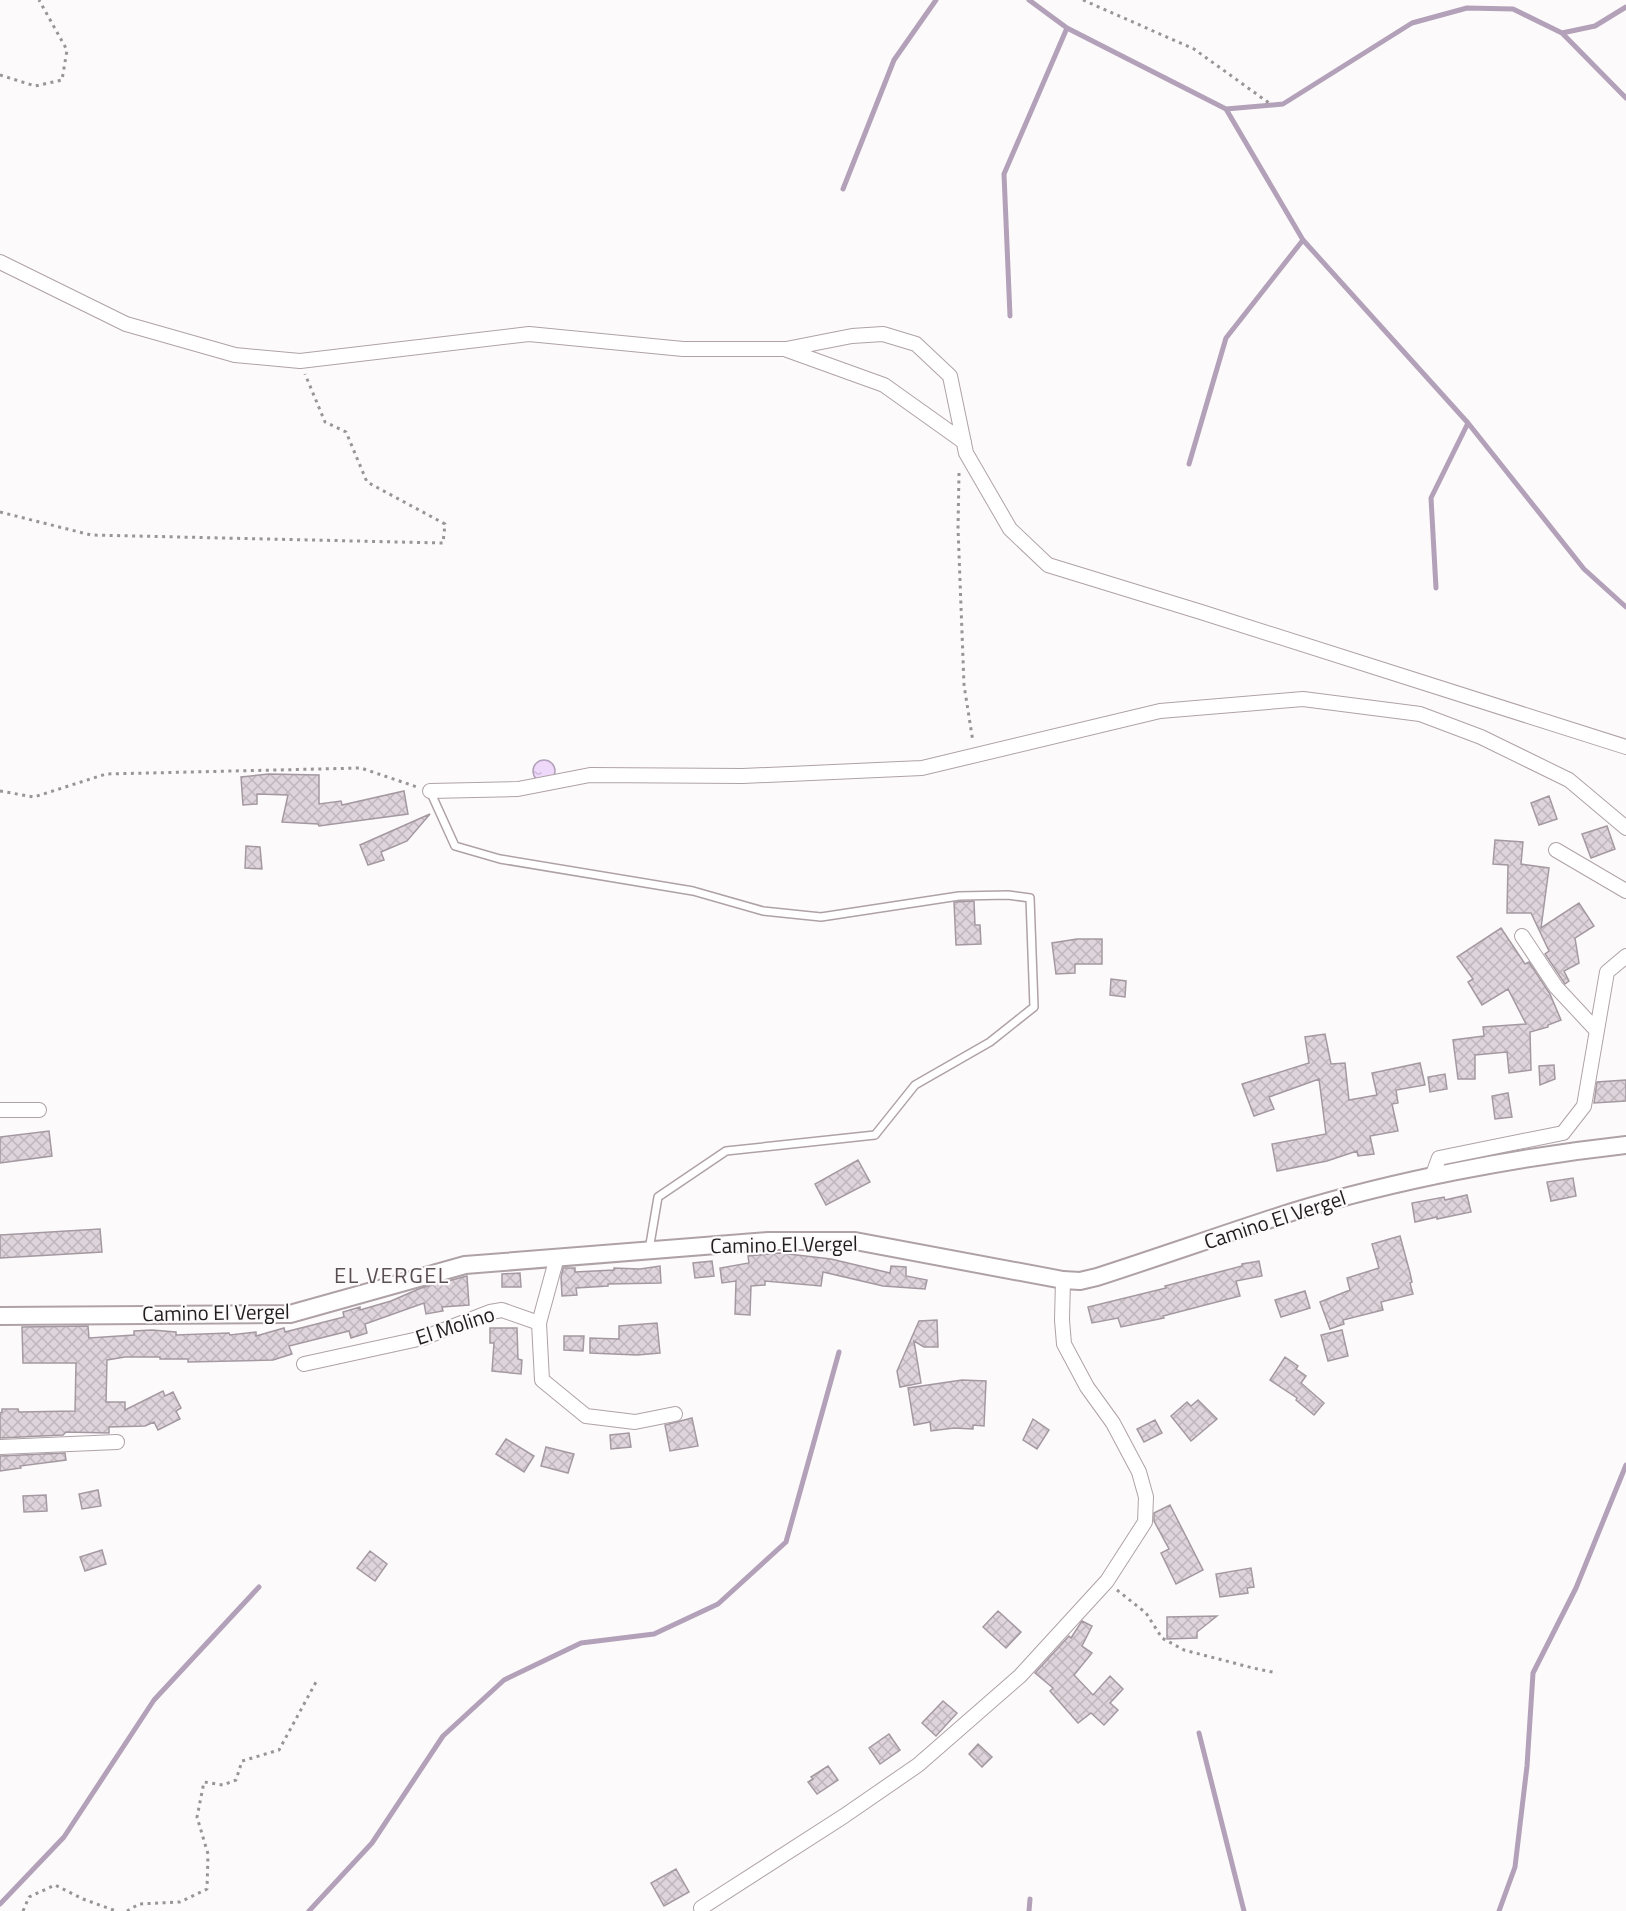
<svg xmlns="http://www.w3.org/2000/svg" width="1626" height="1911" viewBox="0 0 1626 1911" font-family="'Titillium Web',sans-serif">
<style>
.water{fill:url(#water-ripples);stroke:#b2a1b9;stroke-width:1.5}
.lines{fill:none;stroke-linecap:round;stroke-linejoin:round}
.stream{stroke:#b2a1b9;stroke-width:5}
.building{fill:url(#building-cross-hatch);stroke:#a499a1;stroke-width:1.5}
.service-casing{stroke:#afa2a7;stroke-width:10}
.minor-casing{stroke:#afa2a7;stroke-width:16}
.tertiary-casing{stroke:#afa2a7;stroke-width:20}
.path{stroke:#999596;stroke-width:3;stroke-dasharray:3 4.5;stroke-linecap:butt}
.service{stroke:#fff;stroke-width:7}
.minor{stroke:#fff;stroke-width:14}
.tertiary{stroke:#fff;stroke-width:16}
.labels{text-anchor:middle;stroke-width:4.5;stroke-linejoin:round;paint-order:stroke}
.street-label{font-size:21px;fill:#221d1f;stroke:#fdfafb}
.neighbourhood-label{font-size:22px;letter-spacing:1.5px;fill:#594e52;stroke:#fdfafb}
</style>
<defs>
<pattern id="water-ripples" width="26" height="14" patternUnits="userSpaceOnUse" patternTransform="scale(1.5)"><rect width="26" height="14" fill="#efd9fb"/><path d="M2 4q2-2 4 0t4 0M15 11q2-2 4 0t4 0" fill="none" stroke="#cdbad7"/></pattern>
<pattern id="building-cross-hatch" width="8" height="8" patternUnits="userSpaceOnUse" patternTransform="scale(1.5)"><rect width="8" height="8" fill="#dfd4dc"/><path d="M0 0l8 8M0 8l8-8" fill="none" stroke="#bfb6bc"/></pattern>
</defs>
<rect width="100%" height="100%" fill="#fdfafb"/>
<!-- water -->
<path class="water" d="M533 771a11 11 0 1 1 22 0a11 11 0 1 1-22 0Z"/>
<g class="lines">
<!-- stream -->
<path class="stream" d="M 1029,0 L 1067,28 L 1226,109 L 1283,104 L 1412,23 L 1467,8 L 1513,9 L 1562,33 L 1595,26 L 1626,7
M 1562,33 L 1626,98
M 1226,109 L 1303,240 L 1468,423 L 1584,569 L 1626,607
M 843,189 L 894,60 L 936,0
M 1010,316 L 1004,174 L 1067,28
M 1189,464 L 1226,338 L 1303,240
M 1436,588 L 1431,498 L 1468,423
M 1199,1733 L 1244,1911
M 0,1904 L 64,1837 L 154,1700 L 259,1587
M 309,1911 L 372,1843 L 443,1736 L 504,1680 L 581,1643 L 654,1634 L 718,1604 L 786,1542 L 839,1352
M 1029,1911 L 1030,1899
M 1499,1911 L 1515,1867 L 1527,1766 L 1533,1673 L 1576,1588 L 1626,1465"/>
</g>
<!-- building -->
<path class="building" d="M 269,774 L 319,775 L 319,804 L 341,801 L 342,805 L 404,791 L 408,814 L 319,826 L 318,824 L 282,822 L 288,795 L 257,794 L 257,804 L 243,805 L 241,777 Z
M 1549,796 L 1557,819 L 1539,825 L 1531,803 Z
M 430,814 L 407,841 L 381,852 L 384,860 L 368,865 L 360,845 Z
M 1607,826 L 1615,849 L 1591,858 L 1582,834 Z
M 1495,840 L 1523,842 L 1521,864 L 1549,868 L 1541,928 L 1579,903 L 1594,926 L 1575,938 L 1579,963 L 1564,971 L 1569,981 L 1565,984 L 1545,954 L 1549,951 L 1531,913 L 1507,913 L 1508,865 L 1493,864 Z
M 246,846 L 260,847 L 262,869 L 245,868 Z
M 974,901 L 975,925 L 980,925 L 981,944 L 956,945 L 954,902 Z
M 1501,928 L 1525,964 L 1529,962 L 1550,994 L 1561,1020 L 1548,1025 L 1548,1027 L 1530,1032 L 1531,1070 L 1509,1073 L 1507,1052 L 1475,1055 L 1475,1079 L 1458,1079 L 1453,1040 L 1484,1036 L 1483,1027 L 1526,1024 L 1508,989 L 1482,1005 L 1468,982 L 1473,979 L 1457,957 Z
M 1077,939 L 1102,939 L 1102,964 L 1075,964 L 1075,973 L 1056,974 L 1052,943 Z
M 1111,979 L 1126,981 L 1125,997 L 1110,995 Z
M 1325,1034 L 1331,1064 L 1345,1063 L 1349,1100 L 1377,1095 L 1372,1073 L 1420,1063 L 1425,1085 L 1396,1090 L 1398,1103 L 1392,1104 L 1398,1131 L 1370,1136 L 1374,1154 L 1358,1156 L 1357,1151 L 1327,1161 L 1277,1171 L 1272,1144 L 1326,1134 L 1319,1079 L 1269,1097 L 1274,1109 L 1254,1116 L 1242,1084 L 1309,1063 L 1305,1037 Z
M 1554,1065 L 1555,1079 L 1540,1085 L 1539,1066 Z
M 1445,1074 L 1447,1089 L 1430,1092 L 1428,1077 Z
M 1626,1080 L 1626,1101 L 1594,1103 L 1597,1082 Z
M 1508,1093 L 1512,1117 L 1495,1119 L 1492,1096 Z
M 49,1131 L 52,1156 L 0,1163 L 0,1137 Z
M 858,1160 L 870,1182 L 826,1205 L 815,1184 Z
M 1573,1178 L 1576,1196 L 1551,1201 L 1547,1182 Z
M 1467,1195 L 1471,1212 L 1437,1219 L 1437,1217 L 1415,1222 L 1412,1203 L 1444,1197 L 1445,1200 Z
M 100,1229 L 102,1252 L 0,1258 L 0,1235 Z
M 1400,1236 L 1410,1273 L 1412,1282 L 1410,1283 L 1413,1294 L 1381,1302 L 1383,1310 L 1343,1320 L 1344,1324 L 1330,1329 L 1320,1302 L 1350,1290 L 1347,1278 L 1379,1268 L 1372,1244 Z
M 780,1253 L 831,1259 L 890,1273 L 891,1266 L 906,1267 L 906,1276 L 927,1280 L 925,1289 L 883,1286 L 823,1272 L 821,1286 L 765,1281 L 765,1285 L 751,1286 L 750,1315 L 735,1314 L 736,1281 L 722,1283 L 720,1268 L 749,1263 L 748,1256 Z
M 712,1261 L 714,1276 L 695,1278 L 693,1263 Z
M 1259,1261 L 1262,1276 L 1236,1281 L 1240,1296 L 1163,1316 L 1164,1318 L 1121,1327 L 1118,1318 L 1092,1323 L 1088,1307 L 1166,1288 L 1165,1286 L 1242,1266 L 1242,1264 Z
M 660,1266 L 661,1283 L 608,1284 L 608,1286 L 576,1288 L 577,1295 L 562,1296 L 561,1277 L 563,1268 L 575,1268 L 575,1272 L 614,1270 L 614,1268 L 640,1269 Z
M 520,1273 L 521,1287 L 502,1287 L 502,1274 Z
M 467,1276 L 469,1305 L 442,1307 L 443,1311 L 426,1314 L 424,1303 L 365,1324 L 367,1333 L 351,1338 L 349,1331 L 289,1346 L 292,1354 L 273,1360 L 188,1362 L 188,1359 L 160,1359 L 160,1357 L 125,1357 L 107,1360 L 106,1402 L 125,1402 L 125,1410 L 163,1391 L 165,1396 L 173,1392 L 181,1408 L 176,1411 L 180,1419 L 158,1430 L 154,1422 L 145,1426 L 109,1427 L 109,1433 L 66,1432 L 63,1435 L 0,1438 L 0,1413 L 2,1412 L 2,1409 L 18,1409 L 19,1412 L 75,1411 L 76,1363 L 23,1363 L 22,1327 L 88,1326 L 89,1338 L 134,1335 L 134,1331 L 152,1330 L 176,1332 L 176,1335 L 229,1333 L 230,1335 L 256,1332 L 256,1336 L 284,1328 L 285,1332 L 344,1317 L 343,1312 L 360,1307 L 360,1310 L 391,1301 L 421,1288 Z
M 1305,1291 L 1310,1308 L 1281,1317 L 1275,1300 Z
M 937,1320 L 938,1347 L 924,1347 L 914,1341 L 921,1383 L 900,1387 L 897,1371 L 919,1321 Z
M 657,1323 L 660,1353 L 637,1355 L 590,1353 L 590,1338 L 619,1339 L 619,1326 Z
M 490,1328 L 517,1328 L 518,1359 L 522,1360 L 521,1374 L 492,1371 L 494,1343 L 490,1343 Z
M 1342,1330 L 1348,1356 L 1328,1361 L 1321,1335 Z
M 564,1336 L 584,1336 L 583,1351 L 564,1350 Z
M 1285,1357 L 1298,1366 L 1296,1369 L 1306,1376 L 1301,1383 L 1324,1403 L 1314,1415 L 1296,1400 L 1297,1398 L 1270,1380 Z
M 962,1380 L 986,1381 L 984,1426 L 973,1425 L 973,1429 L 954,1428 L 931,1431 L 930,1422 L 914,1425 L 908,1388 Z
M 1198,1400 L 1217,1419 L 1191,1441 L 1171,1416 L 1187,1402 L 1191,1406 Z
M 692,1418 L 698,1446 L 670,1451 L 665,1425 Z
M 1033,1419 L 1049,1430 L 1037,1449 L 1023,1440 Z
M 1155,1420 L 1162,1433 L 1144,1442 L 1137,1429 Z
M 629,1433 L 631,1447 L 611,1449 L 610,1435 Z
M 506,1439 L 534,1456 L 524,1472 L 496,1454 Z
M 546,1447 L 574,1454 L 568,1473 L 541,1466 Z
M 65,1453 L 66,1460 L 20,1466 L 21,1468 L 0,1471 L 0,1456 Z
M 98,1490 L 101,1506 L 82,1509 L 79,1494 Z
M 46,1495 L 47,1511 L 24,1512 L 23,1496 Z
M 1170,1505 L 1203,1570 L 1176,1584 L 1161,1553 L 1169,1549 L 1154,1521 L 1154,1513 Z
M 102,1550 L 106,1564 L 85,1571 L 80,1557 Z
M 370,1551 L 387,1564 L 375,1581 L 357,1568 Z
M 1251,1568 L 1254,1587 L 1247,1588 L 1248,1593 L 1220,1597 L 1216,1574 Z
M 998,1611 L 1021,1632 L 1006,1648 L 983,1627 Z
M 1217,1616 L 1197,1632 L 1197,1638 L 1167,1639 L 1167,1617 Z
M 1082,1621 L 1092,1626 L 1082,1646 L 1092,1653 L 1074,1675 L 1093,1695 L 1110,1676 L 1123,1689 L 1110,1703 L 1118,1710 L 1104,1725 L 1091,1713 L 1078,1723 L 1050,1691 L 1053,1688 L 1035,1673 L 1069,1636 L 1071,1638 Z
M 943,1701 L 957,1713 L 936,1736 L 922,1723 Z
M 889,1734 L 900,1750 L 880,1764 L 869,1748 Z
M 978,1744 L 992,1757 L 982,1767 L 969,1754 Z
M 828,1766 L 838,1780 L 817,1794 L 808,1782 L 813,1779 L 811,1777 Z
M 676,1869 L 689,1892 L 664,1906 L 651,1883 Z"/>
<g class="lines">
<!-- service casing -->
<g class="service-casing">
<path id="service" d="M 430,791 L 455,846 L 500,859 L 693,891 L 763,911 L 821,917 L 959,896 L 1008,895 L 1030,898 L 1034,1007 L 990,1042 L 915,1085 L 875,1135 L 726,1151 L 658,1197 L 649,1250"/>
</g>
<!-- minor casing -->
<g class="minor-casing">
<path id="minor" d="M 0,262 L 126,324 L 235,355 L 300,361 L 529,334 L 683,349 L 786,349 L 852,336 L 883,334 L 916,344 L 950,376 L 966,453 L 1010,529 L 1048,565 L 1201,612 L 1626,747
M 787,350 L 884,385 L 964,442
M 430,791 L 518,789 L 590,775 L 743,776 L 922,768 L 1160,711 L 1303,699 L 1420,714 L 1481,737 L 1569,780 L 1626,828
M 1556,850 L 1626,891
M 1522,936 L 1556,987 L 1597,1031
M 0,1110 L 39,1110
M 1432,1177 L 1439,1158 L 1563,1133 L 1584,1106 L 1607,972 L 1626,956
M 539,1323 L 542,1380 L 586,1416 L 635,1422 L 675,1414
M 304,1364 L 423,1338 L 490,1312 L 502,1310 L 539,1323 L 557,1257
M 0,1447 L 117,1442
M 701,1908 L 844,1816 L 918,1765 L 1020,1676 L 1107,1581 L 1145,1522 L 1146,1497 L 1139,1472 L 1113,1423 L 1087,1387 L 1064,1344 L 1062,1320 L 1063,1280"/>
</g>
<!-- tertiary casing -->
<g class="tertiary-casing">
<path id="tertiary" d="M 0,1316 L 290,1314 L 465,1265 L 768,1241 L 855,1241 L 1063,1280 L 1080,1281 L 1097,1277 C 1162,1256 1227,1233 1292,1212 C 1396,1180 1517,1157 1626,1145"/>
</g>
<!-- path -->
<path class="path" d="M 1083,0 L 1194,49 L 1269,103
M 0,75 L 35,86 L 62,80 L 67,50 L 39,0
M 959,473 L 958,528 L 964,685 L 973,742
M 0,512 L 91,535 L 443,543 L 445,524 L 367,482 L 346,432 L 325,422 L 305,374
M 0,791 L 34,797 L 106,774 L 361,768 L 417,787
M 1117,1590 L 1146,1613 L 1162,1638 L 1184,1650 L 1253,1668 L 1277,1673
M 23,1911 L 29,1897 L 55,1885 L 83,1899 L 116,1911
M 127,1911 L 139,1904 L 180,1902 L 207,1889 L 208,1854 L 197,1817 L 204,1782 L 223,1785 L 236,1780 L 242,1761 L 279,1750 L 316,1682"/>
<!-- service -->
<use href="#service" class="service"/>
<!-- minor -->
<use href="#minor" class="minor"/>
<!-- tertiary -->
<use href="#tertiary" class="tertiary"/>
</g>
<g class="labels">
<!-- street labels -->
<g class="street-label">
<text transform="translate(1275 1220) rotate(-18)" y="7">Camino El Vergel</text>
<text transform="translate(784 1245) rotate(-1)" y="7">Camino El Vergel</text>
<text transform="translate(216 1313) rotate(-1)" y="7">Camino El Vergel</text>
<text transform="translate(455 1326) rotate(-18)" y="7">El Molino</text>
</g>
<!-- neighbourhood labels -->
<g class="neighbourhood-label">
<text x="392" y="1283">EL VERGEL</text>
</g>
</g>
</svg>
